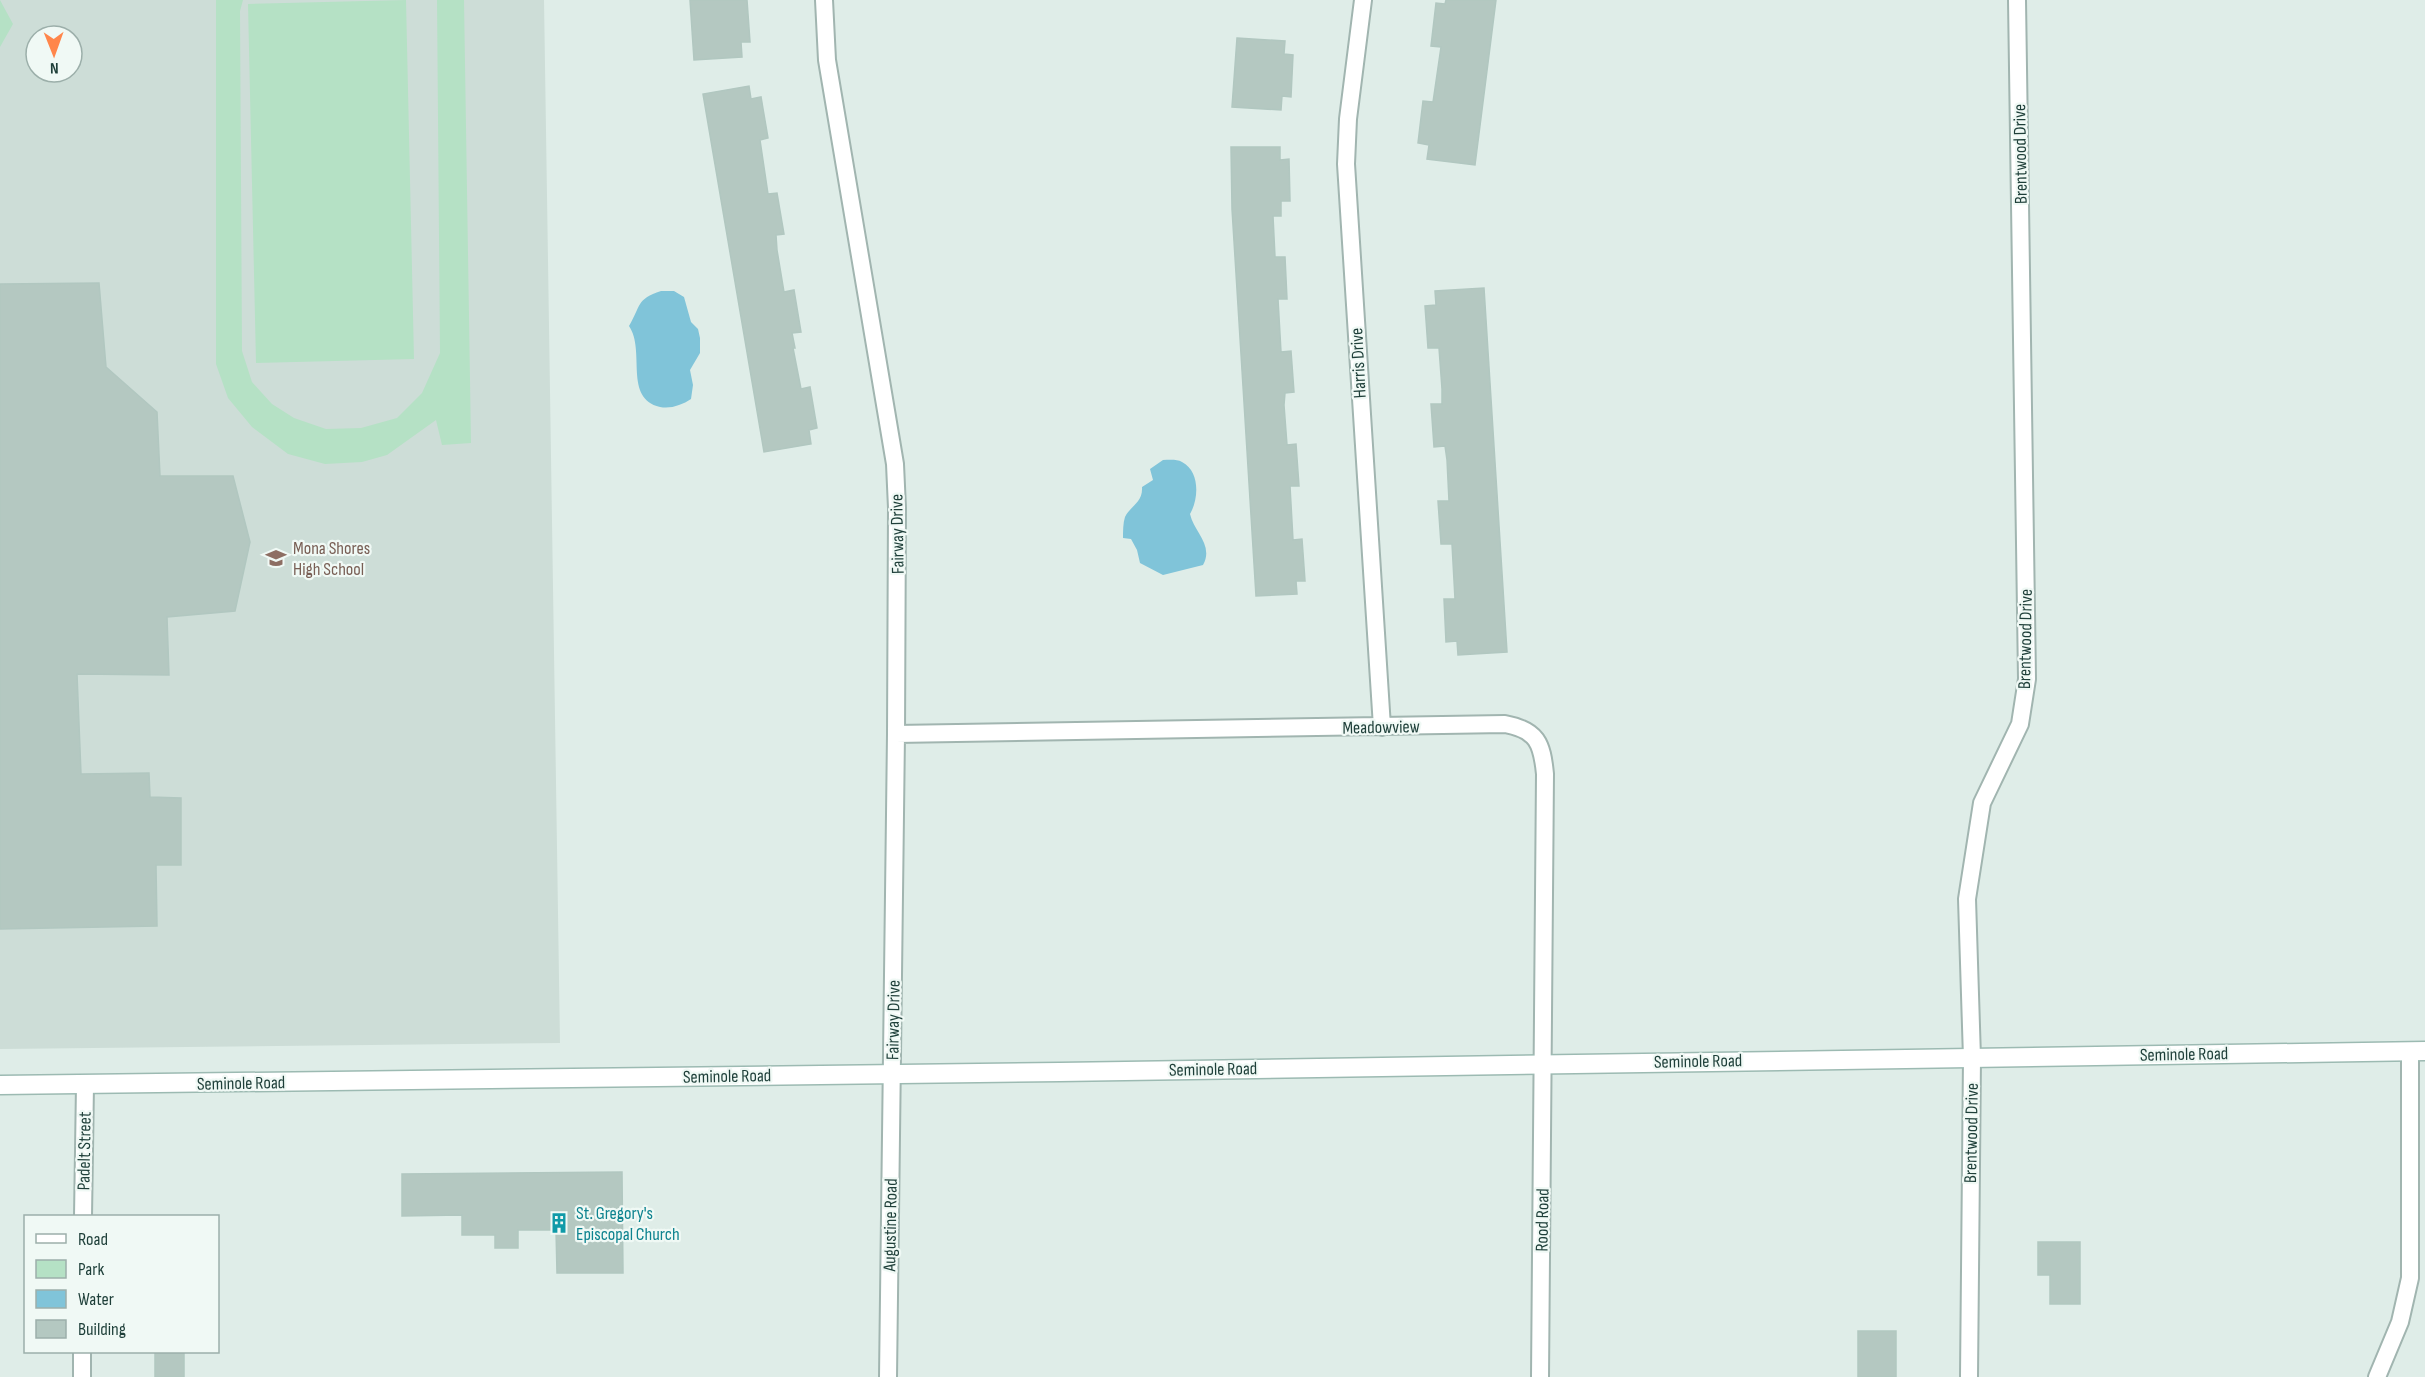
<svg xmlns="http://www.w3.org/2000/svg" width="2425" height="1377" viewBox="0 0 2425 1377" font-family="'Sofia Sans Condensed',sans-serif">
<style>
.built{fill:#cdddd7;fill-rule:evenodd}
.green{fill:#b5e1c5}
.water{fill:#80c4d9}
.building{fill:#b4c8c1;stroke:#b1c7c0;stroke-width:1.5}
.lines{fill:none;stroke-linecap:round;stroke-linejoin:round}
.street-casing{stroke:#a1b5b0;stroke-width:20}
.secondary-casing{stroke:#9cbab2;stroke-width:21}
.street{stroke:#fff;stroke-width:16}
.secondary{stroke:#fff;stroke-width:18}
.labels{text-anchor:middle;stroke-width:4.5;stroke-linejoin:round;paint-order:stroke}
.street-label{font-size:18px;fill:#1e3f39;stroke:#f0f9f5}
.education-label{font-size:18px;fill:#785e54;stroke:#f0f9f5;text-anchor:start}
.culture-label{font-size:18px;fill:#0d838f;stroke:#f0f9f5;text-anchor:start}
</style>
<rect width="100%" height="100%" fill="#dfede8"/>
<!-- built -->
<path class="built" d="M 0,0 L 544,0 L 560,1043 L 0,1049 ZM 36,36 L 72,36 L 72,72 L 36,72 Z"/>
<!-- green -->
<path class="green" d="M 0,0 L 13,24 L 0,47 Z
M 216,0 L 243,0 L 240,11 L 242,351 L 252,382 L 272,404 L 294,418 L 326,429 L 361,428 L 397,418 L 422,393 L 440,353 L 437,0 L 464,0 L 471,443 L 442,445 L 436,420 L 387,455 L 362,462 L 325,464 L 288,454 L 252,427 L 228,398 L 216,364 Z
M 406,0 L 414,359 L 256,363 L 248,4 Z"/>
<!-- water -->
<path class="water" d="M 661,291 L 674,291 L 684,297 L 691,322 L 698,329 L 700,338 L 700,353 L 690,370 L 693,385 L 691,399 C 682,405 671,409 660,407 C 623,398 646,351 629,326 C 641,306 636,299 661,291 Z
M 1163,460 C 1169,460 1177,459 1182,462 C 1200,471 1199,499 1190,514 C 1194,532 1214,545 1203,565 L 1163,575 L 1140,563 L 1137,550 L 1131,539 L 1123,538 C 1123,531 1123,523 1125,517 C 1131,505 1143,503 1142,487 L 1153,480 L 1150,469 Z"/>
<!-- building -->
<path class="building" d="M 690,0 L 747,0 L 750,42 L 741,42 L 742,57 L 694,60 Z
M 1446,0 L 1496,0 L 1475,165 L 1427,159 L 1429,145 L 1418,143 L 1423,101 L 1433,102 L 1441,47 L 1431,46 L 1436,3 L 1445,4 Z
M 1237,38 L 1285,41 L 1284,54 L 1293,55 L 1291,97 L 1282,96 L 1281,110 L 1232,107 Z
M 749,86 L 751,99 L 761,97 L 768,138 L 760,140 L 768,194 L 777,193 L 784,234 L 776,235 L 777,250 L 784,292 L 794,290 L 801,332 L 792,333 L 795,348 L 793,348 L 801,389 L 810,387 L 817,428 L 809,430 L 811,444 L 764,452 L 703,94 Z
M 1231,147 L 1280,147 L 1280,160 L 1289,159 L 1290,201 L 1281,201 L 1281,216 L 1273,216 L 1275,257 L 1285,257 L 1287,299 L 1278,299 L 1281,352 L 1291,351 L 1294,392 L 1285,393 L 1284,405 L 1287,445 L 1296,444 L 1299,486 L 1290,486 L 1293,540 L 1302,539 L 1305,581 L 1296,581 L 1297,594 L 1256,596 L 1232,209 Z
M 99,283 L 106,367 L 157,412 L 160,476 L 233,476 L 250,542 L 235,611 L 167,617 L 169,675 L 77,674 L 81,774 L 149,773 L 150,797 L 181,798 L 181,865 L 156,865 L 157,926 L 0,929 L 0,284 Z
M 1484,288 L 1507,652 L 1458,655 L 1457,641 L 1446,642 L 1444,599 L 1455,599 L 1452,544 L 1441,544 L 1438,501 L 1449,501 L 1447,460 L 1445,446 L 1434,447 L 1431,404 L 1442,404 L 1442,389 L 1439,348 L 1428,348 L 1425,306 L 1436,305 L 1435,291 Z
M 622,1172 L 623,1273 L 557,1273 L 556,1230 L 518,1230 L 518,1248 L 495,1248 L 495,1235 L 462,1235 L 462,1215 L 402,1216 L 402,1174 Z
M 2038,1242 L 2080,1242 L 2080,1304 L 2050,1304 L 2050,1275 L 2038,1275 Z
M 1858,1331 L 1896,1331 L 1896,1377 L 1858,1377 Z
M 155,1353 L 184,1353 L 184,1377 L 155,1377 Z"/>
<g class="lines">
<!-- street casing -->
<g class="street-casing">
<path id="street" d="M 824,0 L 827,60 L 895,464 L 897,508 L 896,734 L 888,1377
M 1363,0 L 1348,119 L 1346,164 L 1382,727
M 896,734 L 1505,724 C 1537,730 1542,743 1545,774 L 1540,1377
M 83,1216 L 85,1085
M 82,1377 L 82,1352
M 1969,1377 L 1972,1058 L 1967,899 L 1982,803 L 2020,724 L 2027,679 L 2017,0
M 2377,1377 L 2400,1322 L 2410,1278 L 2410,1051"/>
</g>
<!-- secondary casing -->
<g class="secondary-casing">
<path id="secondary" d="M 0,1085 L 1060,1072 L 2425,1051"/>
</g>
<!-- street -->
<use href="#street" class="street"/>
<!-- secondary -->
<use href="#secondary" class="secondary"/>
</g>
<!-- icons -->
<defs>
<g id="school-bare" transform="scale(1.62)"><path d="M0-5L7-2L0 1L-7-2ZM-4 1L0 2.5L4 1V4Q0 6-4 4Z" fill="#8d6e63" stroke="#f0f9f5" stroke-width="2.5" paint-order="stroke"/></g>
<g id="building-bare" transform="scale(1.62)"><path d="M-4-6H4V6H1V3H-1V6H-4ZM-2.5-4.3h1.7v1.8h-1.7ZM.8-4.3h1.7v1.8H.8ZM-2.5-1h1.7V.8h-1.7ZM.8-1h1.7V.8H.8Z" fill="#0f9aa8" stroke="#f0f9f5" stroke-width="2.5" paint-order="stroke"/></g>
</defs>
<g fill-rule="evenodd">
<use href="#school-bare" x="276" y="558"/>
<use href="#building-bare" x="559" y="1223"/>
</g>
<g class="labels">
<!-- street labels -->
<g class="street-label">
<text transform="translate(2020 154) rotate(-91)" y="6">Brentwood Drive</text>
<text transform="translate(1358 363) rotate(-93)" y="6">Harris Drive</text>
<text transform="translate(897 534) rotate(-91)" y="6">Fairway Drive</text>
<text transform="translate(2025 639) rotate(-89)" y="6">Brentwood Drive</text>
<text transform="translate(1381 727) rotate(-1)" y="6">Meadowview</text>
<text transform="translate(893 1020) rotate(-89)" y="6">Fairway Drive</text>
<text transform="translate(2184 1054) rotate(-1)" y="6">Seminole Road</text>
<text transform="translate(1698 1061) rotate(-1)" y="6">Seminole Road</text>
<text transform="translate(1213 1069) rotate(-1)" y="6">Seminole Road</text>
<text transform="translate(727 1076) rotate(-1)" y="6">Seminole Road</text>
<text transform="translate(241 1083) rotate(-1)" y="6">Seminole Road</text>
<text transform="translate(1971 1133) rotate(-89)" y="6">Brentwood Drive</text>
<text transform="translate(84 1151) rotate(-89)" y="6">Padelt Street</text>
<text transform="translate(1542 1220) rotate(-89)" y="6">Rood Road</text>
<text transform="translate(890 1225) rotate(-89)" y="6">Augustine Road</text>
</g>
<!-- education labels -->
<g class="education-label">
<text x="293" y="554">Mona Shores<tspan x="293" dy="21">High School</tspan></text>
</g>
<!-- culture labels -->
<g class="culture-label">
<text x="576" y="1219">St. Gregory's<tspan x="576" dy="21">Episcopal Church</tspan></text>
</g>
</g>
<!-- legend -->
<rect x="24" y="1215" width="195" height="138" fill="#f0f9f5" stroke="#9cafaa" stroke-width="1.5"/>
<rect x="36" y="1234" width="30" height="9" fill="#ffffff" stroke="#9cafaa" stroke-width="1.5"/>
<text x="78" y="1245" font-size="18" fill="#1e3f39">Road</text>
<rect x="36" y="1260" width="30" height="18" fill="#b5e1c5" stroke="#9cafaa" stroke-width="1.5"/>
<text x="78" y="1275" font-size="18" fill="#1e3f39">Park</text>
<rect x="36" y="1290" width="30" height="18" fill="#80c4d9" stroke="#9cafaa" stroke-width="1.5"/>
<text x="78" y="1305" font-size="18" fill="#1e3f39">Water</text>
<rect x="36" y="1320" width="30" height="18" fill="#b4c8c1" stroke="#9cafaa" stroke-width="1.5"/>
<text x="78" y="1335" font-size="18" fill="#1e3f39">Building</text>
<!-- north arrow -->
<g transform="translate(54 54) rotate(179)"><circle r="28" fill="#f0f9f5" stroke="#9cafaa" stroke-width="1.5"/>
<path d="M0-4.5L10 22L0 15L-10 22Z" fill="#ff864b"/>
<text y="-9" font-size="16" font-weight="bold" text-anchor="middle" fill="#1e3f39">N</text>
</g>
</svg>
